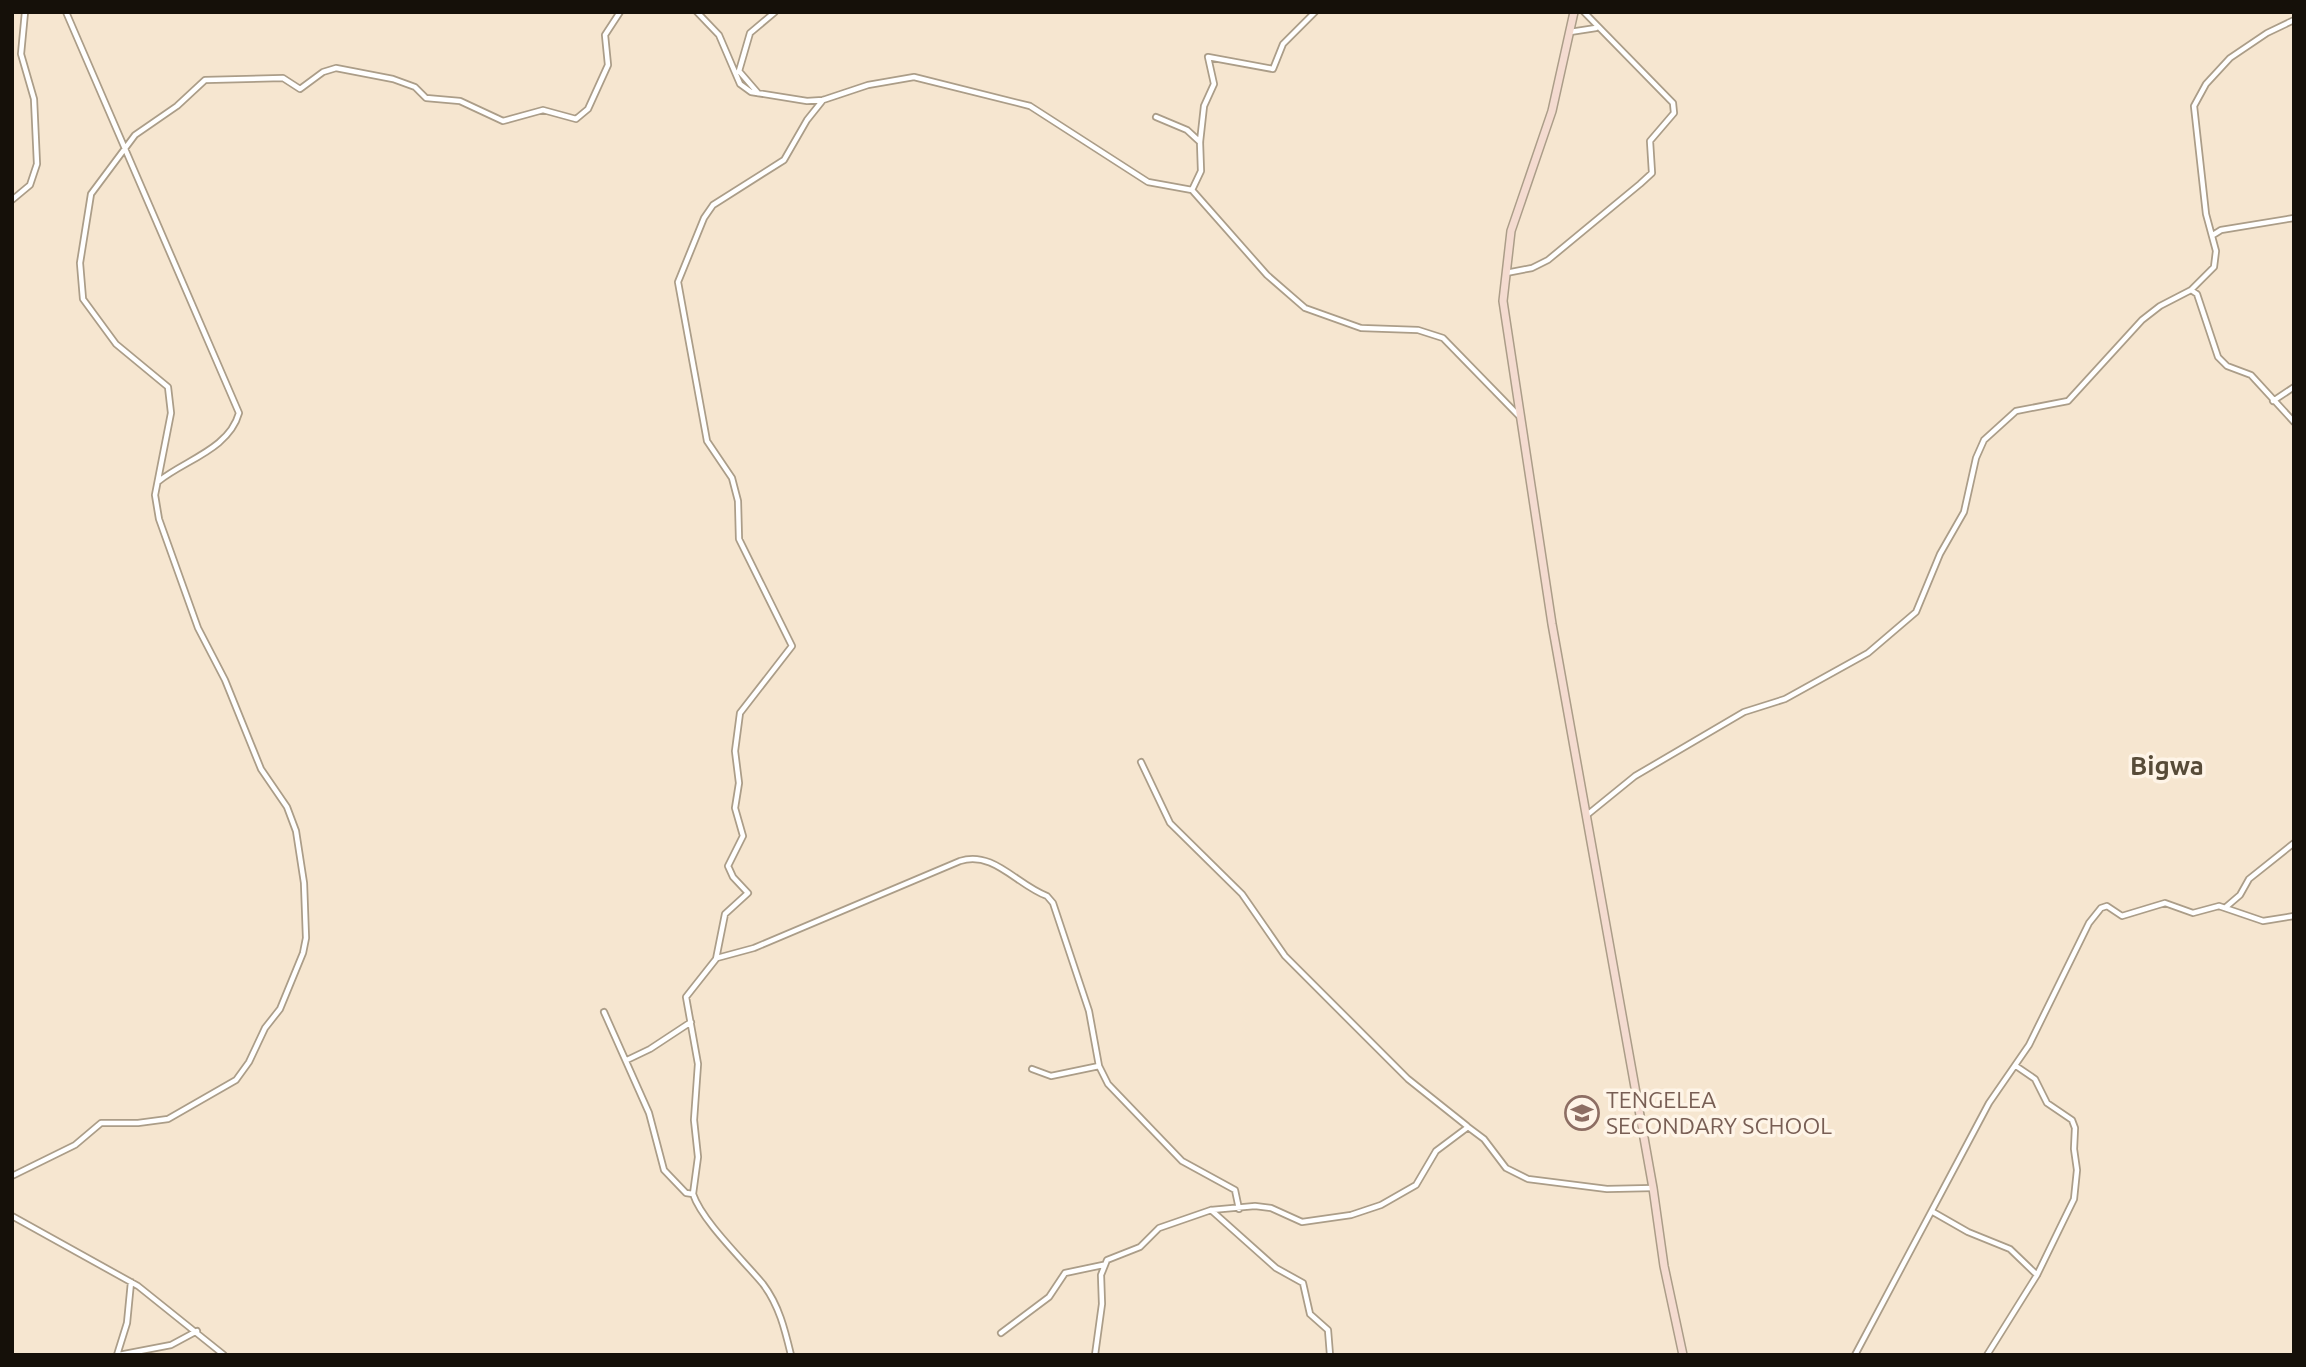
<svg xmlns="http://www.w3.org/2000/svg" width="2306" height="1367" viewBox="0 0 2306 1367" font-family="Ubuntu,sans-serif">
<style>
.lines{fill:none;stroke-linecap:round;stroke-linejoin:round}
.street-casing{stroke:#ab9d88;stroke-width:8}
.secondary-casing{stroke:#ab9d88;stroke-width:10}
.street{stroke:#fff;stroke-width:4.5}
.secondary{stroke:#f4dbd0;stroke-width:7}
.labels{text-anchor:middle;stroke-width:7;stroke-linejoin:round;paint-order:stroke}
.education-label{font-size:23px;fill:#785e54;stroke:#fef4e7;text-anchor:start}
.quarter-label{font-size:26px;font-weight:bold;fill:#574b38;stroke:#fef4e7}
</style>
<rect width="100%" height="100%" fill="#f6e6d0"/>
<g class="lines">
<!-- street casing -->
<g class="street-casing">
<path id="street" d="M 66,12 L 239,413 C 229,449 185,460 159,481
M 697,12 L 719,35 L 740,84 L 751,92 L 807,101 L 823,100 L 868,85 L 914,77 L 1030,106 L 1148,182 L 1192,190 L 1267,275 L 1305,308 L 1361,328 L 1418,330 L 1443,338 L 1519,416
M 1570,32 L 1596,28
M 758,93 L 739,71 L 750,33 L 775,12
M 1156,117 L 1187,130 L 1200,142
M 1192,190 L 1201,171 L 1200,142 L 1204,106 L 1214,84 L 1208,57 L 1273,69 L 1283,44 L 1315,12
M 12,200 L 30,185 L 37,164 L 34,99 L 21,54 L 25,12
M 2213,235 L 2221,230 L 2294,218
M 1506,273 L 1532,268 L 1548,260 L 1640,184 L 1652,173 L 1650,141 L 1674,113 L 1673,103 L 1584,12
M 2191,290 L 2197,294 L 2218,357 L 2227,366 L 2251,375 L 2294,422
M 2273,401 L 2294,387
M 1141,762 L 1170,823 L 1242,894 L 1285,956 L 1408,1079 L 1467,1126
M 1587,815 L 1635,776 L 1744,712 L 1785,699 L 1868,653 L 1916,612 L 1940,554 L 1964,512 L 1976,458 L 1984,440 L 2016,411 L 2068,401 L 2142,320 L 2160,306 L 2191,290 L 2214,267 L 2216,251 L 2206,214 L 2194,106 L 2206,84 L 2230,58 L 2267,33 L 2294,20
M 2226,907 L 2240,895 L 2249,879 L 2294,843
M 717,958 L 754,948 L 960,861 C 993,850 1017,885 1047,896 L 1053,903 L 1089,1011 L 1099,1066 L 1108,1084 L 1182,1161 L 1235,1190 L 1239,1209
M 604,1012 L 649,1113 L 664,1170 L 686,1193 L 693,1194
M 627,1060 L 650,1049 L 691,1022
M 1032,1069 L 1051,1076 L 1099,1066
M 12,1176 L 75,1145 L 101,1123 L 138,1123 L 168,1119 L 236,1080 L 249,1062 L 265,1028 L 280,1009 L 303,953 L 306,938 L 304,883 L 296,831 L 287,807 L 261,769 L 225,680 L 198,628 L 159,519 L 155,495 L 171,413 L 168,387 L 116,344 L 83,299 L 80,263 L 91,194 L 135,135 L 177,106 L 205,80 L 283,78 L 300,89 L 323,72 L 336,68 L 393,79 L 415,87 L 426,98 L 460,101 L 503,121 L 543,110 L 576,119 L 588,109 L 608,65 L 605,35 L 620,12
M 1211,1210 L 1276,1268 L 1303,1283 L 1310,1314 L 1328,1330 L 1330,1355
M 1933,1212 L 1968,1232 L 2010,1249 L 2037,1275
M 12,1216 L 138,1286 L 224,1355
M 1001,1333 L 1049,1297 L 1065,1273 L 1103,1265
M 117,1355 L 127,1323 L 131,1282
M 119,1355 L 171,1345 L 197,1331
M 791,1355 C 785,1330 779,1305 763,1284 C 744,1261 702,1221 693,1194 L 698,1157 L 694,1120 L 698,1064 L 686,997 L 716,959 L 725,914 L 748,893 L 733,877 L 728,866 L 743,836 L 735,808 L 739,783 L 735,751 L 740,713 L 792,646 L 739,539 L 738,501 L 732,478 L 707,441 L 678,282 L 704,218 L 713,205 L 784,160 L 807,120 L 823,100
M 1095,1355 L 1102,1304 L 1101,1275 L 1107,1260 L 1140,1247 L 1159,1228 L 1211,1210 L 1255,1206 L 1271,1208 L 1302,1222 L 1351,1215 L 1381,1205 L 1416,1185 L 1436,1151 L 1468,1127 L 1484,1139 L 1506,1168 L 1528,1179 L 1607,1189 L 1653,1188
M 1855,1355 L 1989,1103 L 2029,1045 L 2089,923 L 2101,908 L 2107,906 L 2122,916 L 2165,903 L 2193,913 L 2219,906 L 2263,921 L 2294,916
M 1987,1355 L 2037,1275 L 2074,1199 L 2077,1170 L 2074,1149 L 2075,1128 L 2072,1120 L 2047,1103 L 2035,1079 L 2016,1066"/>
</g>
<!-- secondary casing -->
<g class="secondary-casing">
<path id="secondary" d="M 1574,12 L 1552,111 L 1511,231 L 1503,301 L 1552,624 L 1653,1188 L 1664,1266 L 1683,1355"/>
</g>
<!-- street -->
<use href="#street" class="street"/>
<!-- secondary -->
<use href="#secondary" class="secondary"/>
</g>
<!-- icons -->
<defs>
<g id="school-ring" transform="scale(1.75)"><circle r="9.5" fill="#fef4e7" stroke="#8d6e63" stroke-width="1.5"/><path d="M0-5L7-2L0 1L-7-2ZM-4 1L0 2.5L4 1V4Q0 6-4 4Z" fill="#8d6e63"/></g>
</defs>
<g fill-rule="evenodd">
<use href="#school-ring" x="1582" y="1113"/>
</g>
<g class="labels">
<!-- education labels -->
<g class="education-label">
<text x="1606" y="1108">TENGELEA<tspan x="1606" dy="26">SECONDARY SCHOOL</tspan></text>
</g>
<!-- quarter labels -->
<g class="quarter-label">
<text x="2167" y="775">Bigwa</text>
</g>
</g>
<!-- border -->
<rect width="2306" height="1367" fill="none" stroke="#151009" stroke-width="28"/>
</svg>
